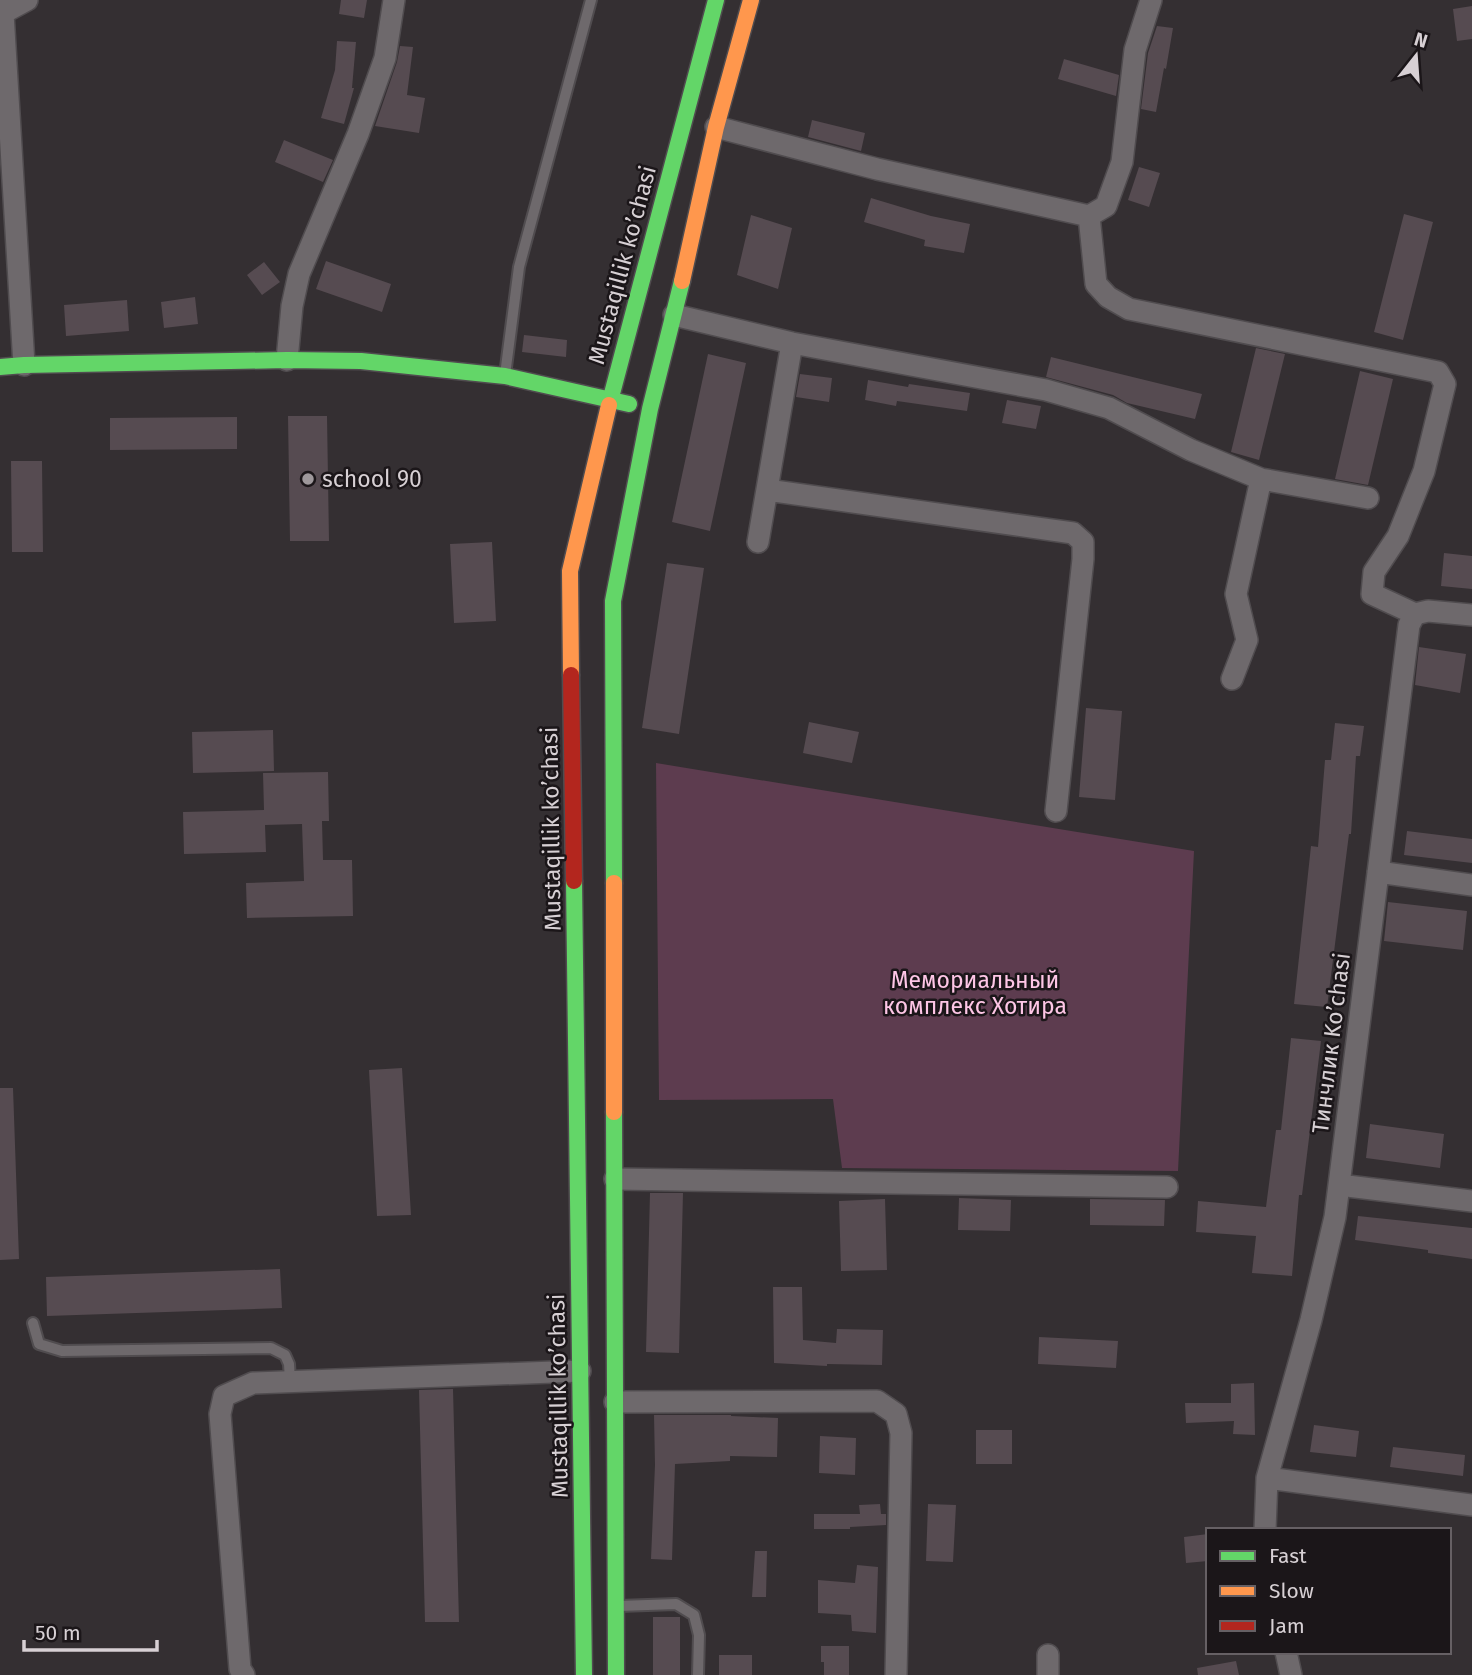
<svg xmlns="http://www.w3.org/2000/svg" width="1472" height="1675" viewBox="0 0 1472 1675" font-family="'Fira Sans',sans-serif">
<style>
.green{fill:#5d3c4f}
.building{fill:#564b51}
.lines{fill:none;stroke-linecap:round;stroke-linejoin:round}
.lane-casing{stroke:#504c4f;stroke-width:14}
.street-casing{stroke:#504c4f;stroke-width:24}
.fast-casing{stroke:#504c4f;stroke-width:19}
.slow-casing{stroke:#504c4f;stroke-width:19}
.jam-casing{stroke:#504c4f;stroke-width:19}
.lane{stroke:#6e696c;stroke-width:10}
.street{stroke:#6e696c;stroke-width:21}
.fast{stroke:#63d668;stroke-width:16}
.slow{stroke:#ff974d;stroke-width:16}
.jam{stroke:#b3261e;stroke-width:16}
.poi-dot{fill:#9e989b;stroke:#1b1619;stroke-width:2.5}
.labels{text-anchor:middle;stroke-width:5;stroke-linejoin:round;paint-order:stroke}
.street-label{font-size:23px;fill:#d7d0d4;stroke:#1b1619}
.poi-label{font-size:23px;fill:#d7d0d4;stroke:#1b1619;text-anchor:start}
.park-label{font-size:23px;fill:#fec6e6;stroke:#1b1619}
</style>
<rect width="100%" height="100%" fill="#342f32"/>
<!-- green -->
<path class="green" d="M 656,763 L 1194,851 L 1178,1171 L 842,1168 L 833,1099 L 659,1100 Z"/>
<!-- building -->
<path class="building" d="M 341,0 L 367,0 L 364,18 L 339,14 Z
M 1472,6 L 1472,39 L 1457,41 L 1453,9 Z
M 1157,26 L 1173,28 L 1166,69 L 1164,68 L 1156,112 L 1141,109 L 1148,53 Z
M 337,41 L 356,42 L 352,88 L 354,88 L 344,124 L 321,118 L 335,70 Z
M 400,46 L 413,47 L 407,95 L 425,98 L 419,133 L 375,126 L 397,62 Z
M 1064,59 L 1119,75 L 1116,96 L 1058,79 Z
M 812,120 L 865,133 L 861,151 L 808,137 Z
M 284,140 L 333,160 L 323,182 L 275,162 Z
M 1139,167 L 1160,173 L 1149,207 L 1128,200 Z
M 871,198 L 931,216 L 970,224 L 964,253 L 924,246 L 925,240 L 864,222 Z
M 1404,214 L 1433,222 L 1403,340 L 1374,332 Z
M 751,215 L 792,228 L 778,289 L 737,275 Z
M 326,261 L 391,284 L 382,312 L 316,289 Z
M 264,262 L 280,282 L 262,295 L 247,275 Z
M 195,297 L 198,324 L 164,328 L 161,302 Z
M 127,300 L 129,331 L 66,336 L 64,305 Z
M 524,335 L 567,340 L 566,357 L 522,352 Z
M 1256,348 L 1285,354 L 1259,460 L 1231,452 Z
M 708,354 L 746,363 L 710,531 L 672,522 Z
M 1051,357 L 1202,394 L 1195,419 L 1127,403 L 1113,395 L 1046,377 Z
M 1360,371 L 1393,379 L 1368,485 L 1335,479 Z
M 800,374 L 832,378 L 829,402 L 796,397 Z
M 868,380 L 908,387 L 909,384 L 970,393 L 967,411 L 897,401 L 896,406 L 865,400 Z
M 1007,400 L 1041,406 L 1036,429 L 1002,423 Z
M 288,416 L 327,416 L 329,541 L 290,541 Z
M 237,417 L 237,449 L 110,450 L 110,418 Z
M 11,461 L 42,461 L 43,552 L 12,552 Z
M 492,542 L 496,621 L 454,623 L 450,544 Z
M 1444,553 L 1472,556 L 1472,589 L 1441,586 Z
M 667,563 L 704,568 L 679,734 L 642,728 Z
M 1419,647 L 1466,654 L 1460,693 L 1415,685 Z
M 1086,708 L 1122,711 L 1115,800 L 1079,797 Z
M 809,722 L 859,732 L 852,763 L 803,753 Z
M 1335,723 L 1364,726 L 1360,756 L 1356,756 L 1351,834 L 1349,834 L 1327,1007 L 1294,1004 L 1311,846 L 1318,847 L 1325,760 L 1331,760 Z
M 273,730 L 274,771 L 193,773 L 192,732 Z
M 328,772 L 329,821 L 322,821 L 323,860 L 352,860 L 353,916 L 247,918 L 246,883 L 304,881 L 302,824 L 265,825 L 266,852 L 184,854 L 183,812 L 264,810 L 263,773 Z
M 1407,831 L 1472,839 L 1472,863 L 1404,855 Z
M 1388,902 L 1467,911 L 1463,950 L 1384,941 Z
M 1291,1038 L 1321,1041 L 1302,1195 L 1299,1195 L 1292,1276 L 1252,1273 L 1256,1236 L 1196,1232 L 1198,1201 L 1266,1207 L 1276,1130 L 1281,1130 Z
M 402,1068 L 411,1215 L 377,1216 L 369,1070 Z
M 0,1088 L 13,1088 L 19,1259 L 0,1260 Z
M 1370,1124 L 1444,1134 L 1440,1168 L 1366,1158 Z
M 650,1193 L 683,1193 L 679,1353 L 646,1352 Z
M 959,1198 L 1011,1200 L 1010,1231 L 958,1230 Z
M 885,1199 L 887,1270 L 841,1271 L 839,1201 Z
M 1090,1199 L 1165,1200 L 1164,1226 L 1090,1225 Z
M 1358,1216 L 1472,1228 L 1472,1259 L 1428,1253 L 1428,1250 L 1355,1240 Z
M 280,1269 L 282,1308 L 47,1316 L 46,1277 Z
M 773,1287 L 802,1287 L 803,1340 L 836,1343 L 837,1329 L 883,1330 L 882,1365 L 827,1364 L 827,1366 L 774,1363 Z
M 1039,1337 L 1118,1341 L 1116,1368 L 1038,1364 Z
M 1254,1383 L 1255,1435 L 1233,1434 L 1234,1421 L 1186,1423 L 1185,1403 L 1231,1403 L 1231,1384 Z
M 453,1389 L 459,1622 L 425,1622 L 419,1390 Z
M 654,1415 L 731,1415 L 731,1416 L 778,1418 L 777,1457 L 730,1456 L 730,1461 L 675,1464 L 672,1560 L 651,1559 L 655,1465 Z
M 1314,1425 L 1359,1431 L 1356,1457 L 1310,1452 Z
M 976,1430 L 1012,1430 L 1012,1464 L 976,1464 Z
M 820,1436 L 856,1438 L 855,1475 L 819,1473 Z
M 1393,1447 L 1465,1455 L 1463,1476 L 1390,1467 Z
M 880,1504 L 881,1514 L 886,1514 L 886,1525 L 850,1527 L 850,1529 L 814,1529 L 814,1514 L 860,1514 L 859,1505 Z
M 928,1504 L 956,1505 L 953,1562 L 926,1561 Z
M 1208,1534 L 1208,1561 L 1186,1563 L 1184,1537 Z
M 755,1551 L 767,1551 L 766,1597 L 752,1597 Z
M 857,1565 L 878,1567 L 876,1633 L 852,1631 L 851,1615 L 818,1613 L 818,1580 L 855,1583 Z
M 653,1617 L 680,1617 L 680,1675 L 653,1675 Z
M 821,1646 L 849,1646 L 849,1675 L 824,1675 L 824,1662 L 821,1662 Z
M 719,1655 L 752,1655 L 752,1675 L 719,1675 Z
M 1236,1661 L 1239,1675 L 1198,1675 L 1197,1668 Z"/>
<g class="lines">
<!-- lane casing -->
<g class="lane-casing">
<path id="lane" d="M 505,375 L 519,267 L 591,0
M 33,1323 L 39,1344 L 62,1351 L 271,1348 L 285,1355 L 289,1364 L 290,1381
M 619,1606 L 676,1604 L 694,1615 L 699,1635 L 698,1675"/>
</g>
<!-- street casing -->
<g class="street-casing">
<path id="street" d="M 0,7 L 3,13 L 24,365
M 3,13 L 27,0
M 716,127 L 877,169 L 1089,216 L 1106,206 L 1122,162 L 1135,50 L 1151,0
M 1089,216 L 1096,284 L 1108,297 L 1129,309 L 1438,372 L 1445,384 L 1424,471 L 1398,536 L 1374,572 L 1372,594 L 1415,614
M 674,315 L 792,343 L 1046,390 L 1109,408 L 1191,450 L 1261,479 L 1368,498
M 287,360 L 292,306 L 299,274 L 358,134 L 385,58 L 394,0
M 767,490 L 1073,533 L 1083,542 L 1083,559 L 1056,811
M 758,542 L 792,343
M 1232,679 L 1247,640 L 1236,594 L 1261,479
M 1378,872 L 1472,885
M 615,1179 L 1167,1187
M 1339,1185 L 1472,1201
M 615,1402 L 877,1401 L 896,1414 L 901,1433 L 896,1675
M 1267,1478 L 1472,1505
M 1265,1530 L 1267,1478 L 1311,1320 L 1335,1217 L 1409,625 L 1415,614 L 1428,611 L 1472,615
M 1286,1652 L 1291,1675
M 244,1675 L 240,1669 L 220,1414 L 224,1396 L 253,1383 L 580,1371
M 1048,1675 L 1048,1655"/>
</g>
<!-- fast casing -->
<g class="fast-casing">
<path id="fast" d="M 0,367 L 24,365 L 287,360 L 361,361 L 505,376 L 629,404
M 609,405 L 716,0
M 574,881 L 584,1675
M 614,883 L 613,601 L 650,409 L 682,281
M 614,1112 L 616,1675"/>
</g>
<!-- slow casing -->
<g class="slow-casing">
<path id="slow" d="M 682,281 L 716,127 L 751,0
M 571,675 L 570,571 L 609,405
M 614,883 L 614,1112"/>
</g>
<!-- jam casing -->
<g class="jam-casing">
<path id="jam" d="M 571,675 L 574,881"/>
</g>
<!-- lane -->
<use href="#lane" class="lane"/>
<!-- street -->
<use href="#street" class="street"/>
<!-- fast -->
<use href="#fast" class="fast"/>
<!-- slow -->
<use href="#slow" class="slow"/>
<!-- jam -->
<use href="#jam" class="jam"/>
</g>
<!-- markers -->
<circle class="poi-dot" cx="308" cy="479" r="7"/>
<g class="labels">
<!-- street labels -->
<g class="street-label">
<text transform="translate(622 265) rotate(-75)" y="8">Mustaqillik ko’chasi</text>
<text transform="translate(551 829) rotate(-91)" y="8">Mustaqillik ko’chasi</text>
<text transform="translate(1331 1043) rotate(-83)" y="8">Тинчлик Ko’chasi</text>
<text transform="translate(558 1396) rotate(-91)" y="8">Mustaqillik ko’chasi</text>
</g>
<!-- poi labels -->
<g class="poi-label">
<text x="322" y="487">school 90</text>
</g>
<!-- park labels -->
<g class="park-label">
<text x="975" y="988">Мемориальный<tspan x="975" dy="26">комплекс Хотира</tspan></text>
</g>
</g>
<!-- legend -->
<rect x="1206" y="1528" width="245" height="126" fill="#1b1619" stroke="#666064" stroke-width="2"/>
<rect x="1220" y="1551" width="35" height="10" fill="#63d668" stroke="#666064" stroke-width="2"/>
<text x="1269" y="1563" font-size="21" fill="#d7d0d4">Fast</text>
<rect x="1220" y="1586" width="35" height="10" fill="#ff974d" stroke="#666064" stroke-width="2"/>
<text x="1269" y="1598" font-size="21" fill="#d7d0d4">Slow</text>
<rect x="1220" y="1621" width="35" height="10" fill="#b3261e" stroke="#666064" stroke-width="2"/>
<text x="1269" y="1633" font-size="21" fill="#d7d0d4">Jam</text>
<!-- north arrow -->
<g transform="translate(1416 56) rotate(17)" stroke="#1b1619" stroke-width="5" paint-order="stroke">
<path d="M0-5L12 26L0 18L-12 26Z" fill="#d7d0d4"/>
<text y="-10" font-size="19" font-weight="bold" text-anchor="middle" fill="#d7d0d4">N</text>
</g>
<!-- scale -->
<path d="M24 1640v10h133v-10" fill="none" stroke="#d7d0d4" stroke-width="3.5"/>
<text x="35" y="1640" font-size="21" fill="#d7d0d4" stroke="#1b1619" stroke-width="5" paint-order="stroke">50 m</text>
</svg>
